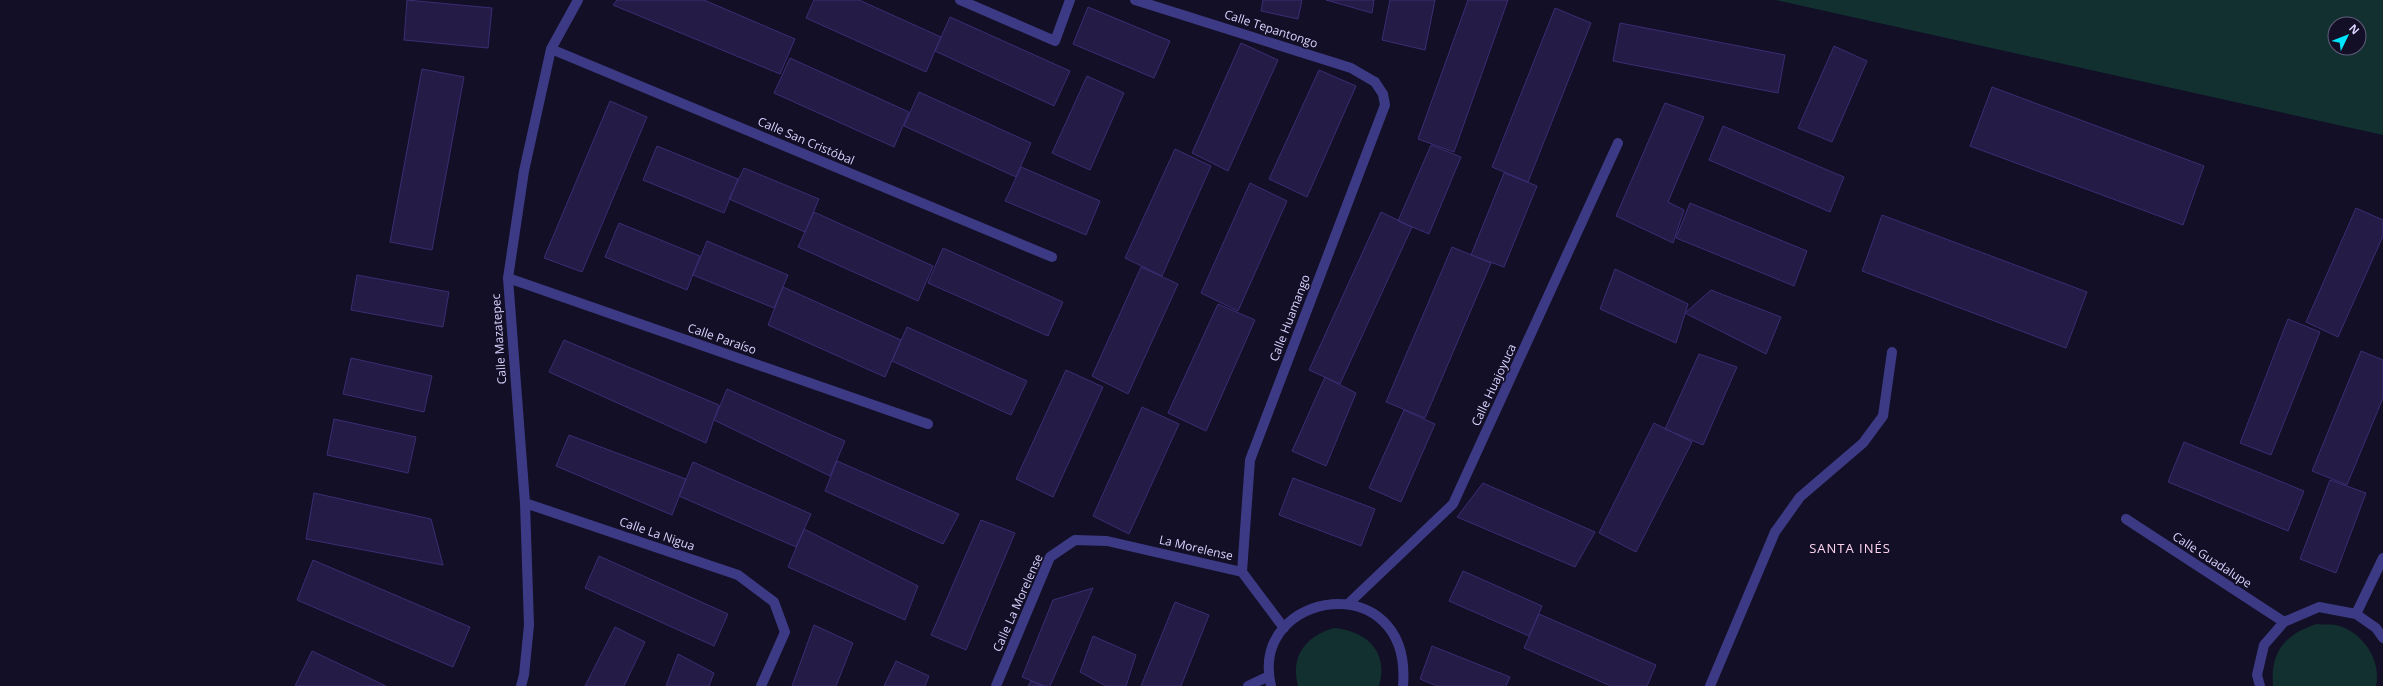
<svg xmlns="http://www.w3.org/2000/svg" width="2383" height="686" viewBox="0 0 2383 686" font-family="'Open Sans',sans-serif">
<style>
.green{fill:#12302f;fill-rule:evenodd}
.building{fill:#241b47;stroke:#3b2d73}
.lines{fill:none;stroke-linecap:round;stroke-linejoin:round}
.service{stroke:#3d3a85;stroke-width:10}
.pedestrian{stroke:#3d3a85;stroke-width:10}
.minor{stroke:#3d3a85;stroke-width:10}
.labels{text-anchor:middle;stroke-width:3.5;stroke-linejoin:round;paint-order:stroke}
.street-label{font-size:12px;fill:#d9d4ff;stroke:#130f26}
.neighbourhood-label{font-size:13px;letter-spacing:1px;fill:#ffd6f0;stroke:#130f26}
</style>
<rect width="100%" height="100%" fill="#130f26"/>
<!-- green -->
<path class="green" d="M 1776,0 L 2383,0 L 2383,135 ZM 2335,24 L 2359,24 L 2359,48 L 2335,48 Z
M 2317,624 C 2323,625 2330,624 2336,625 C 2362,631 2382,660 2376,686 L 2273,686 C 2270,652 2285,634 2317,624 Z
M 1334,628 C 1367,631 1389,652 1379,686 L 1298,686 C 1290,656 1306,636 1334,628 Z"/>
<!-- building -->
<path class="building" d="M 407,0 L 492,8 L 488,48 L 404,40 Z
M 617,0 L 704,0 L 795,39 L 780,74 L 613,5 Z
M 814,0 L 859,0 L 941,37 L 926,72 L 806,18 Z
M 1263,0 L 1302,0 L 1298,19 L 1261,11 Z
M 1326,0 L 1374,0 L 1372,13 Z
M 1390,0 L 1435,0 L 1425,50 L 1382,40 Z
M 1468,0 L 1508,0 L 1454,152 L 1418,139 Z
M 1088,7 L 1170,41 L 1154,78 L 1073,44 Z
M 1555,8 L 1591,23 L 1528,182 L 1492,167 Z
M 950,17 L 1070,71 L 1054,106 L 935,51 Z
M 1620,23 L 1785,55 L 1778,93 L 1613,61 Z
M 1241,43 L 1278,60 L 1228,171 L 1192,153 Z
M 1834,46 L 1867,61 L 1832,142 L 1798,128 Z
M 790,58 L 909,112 L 894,147 L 774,93 Z
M 422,69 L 464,77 L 432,250 L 390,242 Z
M 1319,70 L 1356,86 L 1307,197 L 1269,179 Z
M 1087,76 L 1124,93 L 1090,170 L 1052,153 Z
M 1992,87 L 2204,166 L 2183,225 L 1970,146 Z
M 919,92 L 1031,143 L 1016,177 L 904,126 Z
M 610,101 L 647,117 L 582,272 L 544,258 Z
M 1665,103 L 1704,117 L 1668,202 L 1684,210 L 1673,243 L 1616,216 Z
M 1723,126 L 1844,177 L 1830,212 L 1709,160 Z
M 1431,145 L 1461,157 L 1429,234 L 1398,221 Z
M 657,146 L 738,179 L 724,213 L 643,180 Z
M 1175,149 L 1211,166 L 1162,276 L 1125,258 Z
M 1021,167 L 1100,201 L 1086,235 L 1005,201 Z
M 744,168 L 819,199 L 805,232 L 729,199 Z
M 1504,173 L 1537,186 L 1504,267 L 1471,255 Z
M 1250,183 L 1287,201 L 1238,311 L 1201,293 Z
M 1690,203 L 1807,251 L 1794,286 L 1676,238 Z
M 2356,208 L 2383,220 L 2383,236 L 2338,337 L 2306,322 Z
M 814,212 L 933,266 L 918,301 L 798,247 Z
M 1381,212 L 1412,227 L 1340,384 L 1309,370 Z
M 1882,215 L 2087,292 L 2066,348 L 1862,271 Z
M 619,223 L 700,256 L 687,290 L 605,257 Z
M 707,241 L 788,275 L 774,308 L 693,275 Z
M 1452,247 L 1491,263 L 1425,418 L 1386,402 Z
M 943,248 L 1063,302 L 1048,336 L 928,283 Z
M 1141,267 L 1178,284 L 1128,394 L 1092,376 Z
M 1615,269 L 1688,304 L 1676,343 L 1600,309 Z
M 357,275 L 449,292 L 443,327 L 351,310 Z
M 783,287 L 901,340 L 885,377 L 768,325 Z
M 1711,290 L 1781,317 L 1766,354 L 1685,313 Z
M 1218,304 L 1255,320 L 1206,431 L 1168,413 Z
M 2288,319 L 2320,332 L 2271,455 L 2240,443 Z
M 907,327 L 1027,381 L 1011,415 L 892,361 Z
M 564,340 L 719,405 L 706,443 L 549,372 Z
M 2361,351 L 2383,360 L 2383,398 L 2347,485 L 2312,471 Z
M 1699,354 L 1737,367 L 1703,445 L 1665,429 Z
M 351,358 L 432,376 L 424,412 L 343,394 Z
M 1066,370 L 1103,387 L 1053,497 L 1016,479 Z
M 1325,377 L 1356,393 L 1326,466 L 1292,451 Z
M 727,389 L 845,441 L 830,476 L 714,420 Z
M 1142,407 L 1179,424 L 1129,534 L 1093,516 Z
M 1404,410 L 1435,424 L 1401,502 L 1369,488 Z
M 334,419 L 416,437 L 408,473 L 327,455 Z
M 1654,423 L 1692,442 L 1636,552 L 1599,533 Z
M 569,435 L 686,479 L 672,515 L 556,466 Z
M 2184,442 L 2304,491 L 2288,531 L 2168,482 Z
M 837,461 L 959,514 L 943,544 L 825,491 Z
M 693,462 L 811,514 L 796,547 L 679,496 Z
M 1293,478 L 1375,509 L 1361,546 L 1279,515 Z
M 2330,480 L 2366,493 L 2336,573 L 2300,559 Z
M 1483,483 L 1595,532 L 1575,567 L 1457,517 Z
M 314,493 L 431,519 L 443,565 L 306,539 Z
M 981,520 L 1015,533 L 966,650 L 931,635 Z
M 804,529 L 918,586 L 905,620 L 788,567 Z
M 599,556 L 728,614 L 714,646 L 585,588 Z
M 313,560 L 470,627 L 453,667 L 297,600 Z
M 1463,571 L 1542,606 L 1529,636 L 1449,601 Z
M 1093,588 L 1050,686 L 1044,686 L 1022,677 L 1053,600 Z
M 1175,602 L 1209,615 L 1181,686 L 1141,686 Z
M 1539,614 L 1656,665 L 1647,686 L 1611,686 L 1524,648 Z
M 814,625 L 853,643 L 836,686 L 792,686 Z
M 615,627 L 645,642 L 624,686 L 585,686 Z
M 1093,636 L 1136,655 L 1126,686 L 1106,686 L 1080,672 Z
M 1432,646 L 1510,677 L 1506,686 L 1437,686 L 1420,679 Z
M 312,651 L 386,686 L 295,686 Z
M 678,654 L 714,673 L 709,686 L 666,686 Z
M 896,661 L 929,676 L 925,686 L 884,686 Z
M 1031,681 L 1044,686 L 1028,686 Z"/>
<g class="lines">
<!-- service -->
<path class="service" d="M 1710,686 L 1775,532 L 1800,497 L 1863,443 L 1883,416 L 1892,352"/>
<!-- pedestrian -->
<path class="pedestrian" d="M 1135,0 L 1351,68 L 1375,82"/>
<!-- minor -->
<path class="minor" d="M 960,0 L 1055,41 L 1070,0
M 551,49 L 1052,257
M 508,278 L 928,424
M 525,503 L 738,575 L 774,602 L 785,632 L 761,686
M 2126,519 L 2284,622
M 1242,572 L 1250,460 L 1385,105 L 1383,94 L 1375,82
M 1348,604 L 1453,504 L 1618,143
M 2356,614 L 2383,558
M 521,686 L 524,675 L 529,625 L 525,503 L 508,278 L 524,171 L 551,49 L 578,0
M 996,686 L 1050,557 L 1075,540 L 1107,541 L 1242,572 L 1284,628
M 1248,686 L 1269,676
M 1271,686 C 1248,589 1413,565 1403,686
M 2260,686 L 2257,675 L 2264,645 L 2284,622 L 2319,607 L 2356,614 L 2376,628 L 2383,638"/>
</g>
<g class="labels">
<!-- street labels -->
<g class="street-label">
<text transform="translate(1271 29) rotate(18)" y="4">Calle Tepantongo</text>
<text transform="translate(806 141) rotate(23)" y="4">Calle San Cristóbal</text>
<text transform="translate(1290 318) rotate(-69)" y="4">Calle Huamango</text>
<text transform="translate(499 339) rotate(-94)" y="4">Calle Mazatepec</text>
<text transform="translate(722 339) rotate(19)" y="4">Calle Paraíso</text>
<text transform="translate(1494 385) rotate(-65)" y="4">Calle Huajoyuca</text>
<text transform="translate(657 534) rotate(19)" y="4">Calle La Nigua</text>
<text transform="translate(1196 548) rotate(13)" y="4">La Morelense</text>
<text transform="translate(2212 560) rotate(33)" y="4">Calle Guadalupe</text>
<text transform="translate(1018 603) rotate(-66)" y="4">Calle La Morelense</text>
</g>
<!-- neighbourhood labels -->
<g class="neighbourhood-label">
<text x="1850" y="553">SANTA INÉS</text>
</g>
</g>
<!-- north arrow -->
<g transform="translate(2347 36) rotate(47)"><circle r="19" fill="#130f26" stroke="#625e7d"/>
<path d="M0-3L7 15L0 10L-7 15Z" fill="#00e5ff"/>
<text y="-6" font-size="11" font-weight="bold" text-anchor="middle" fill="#d9d4ff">N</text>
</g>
</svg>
